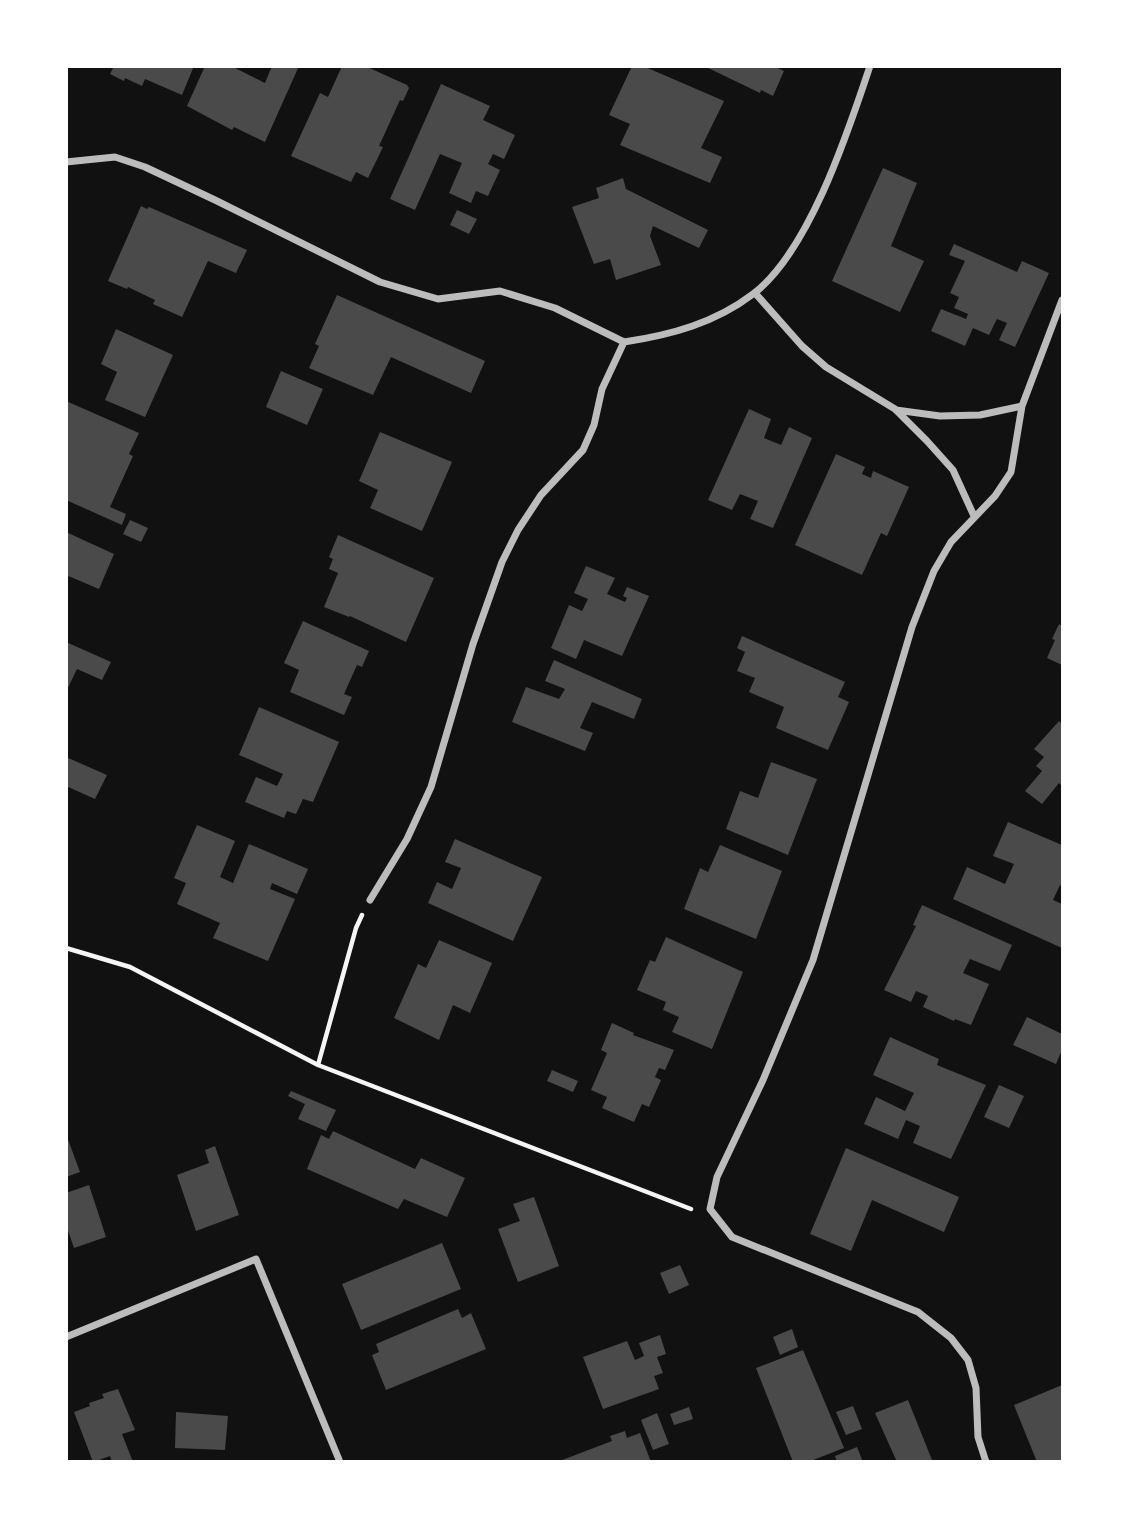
<svg xmlns="http://www.w3.org/2000/svg" width="1129" height="1528" viewBox="0 0 1129 1528" font-family="'Roboto Serif',serif">
<style>
.building{fill:#4a4a4a}
.lines{fill:none;stroke-linecap:round;stroke-linejoin:round}
.path{stroke:#f5f5f5;stroke-width:4.5}
.minor{stroke:#bcbcbc;stroke-width:7}
</style>
<rect width="100%" height="100%" fill="#111"/>
<!-- building -->
<path class="building" d="M 114,66 L 194,66 L 182,95 L 145,79 L 142,86 L 125,78 L 124,81 L 110,74 Z
M 205,66 L 231,66 L 265,83 L 272,66 L 299,66 L 265,142 L 234,127 L 232,130 L 187,106 Z
M 342,66 L 365,66 L 407,85 L 409,88 L 403,101 L 400,100 L 379,146 L 383,147 L 368,178 L 356,172 L 351,182 L 291,156 L 320,93 L 328,97 Z
M 632,66 L 643,66 L 724,101 L 701,148 L 722,157 L 710,183 L 620,145 L 630,124 L 609,115 Z
M 704,66 L 774,66 L 784,71 L 773,96 L 761,90 L 760,93 Z
M 441,84 L 490,106 L 483,120 L 515,135 L 504,159 L 493,154 L 488,164 L 500,170 L 488,196 L 476,191 L 471,203 L 449,193 L 462,163 L 440,154 L 415,210 L 390,199 Z
M 883,168 L 917,183 L 891,246 L 924,261 L 900,312 L 832,281 Z
M 623,178 L 626,189 L 708,230 L 699,248 L 653,226 L 650,236 L 661,265 L 616,280 L 610,259 L 594,264 L 572,207 L 599,198 L 596,188 Z
M 141,206 L 147,209 L 149,207 L 247,250 L 236,273 L 208,261 L 182,317 L 153,304 L 155,300 L 128,287 L 127,289 L 108,281 Z
M 457,210 L 477,219 L 469,234 L 450,225 Z
M 954,244 L 1017,272 L 1022,261 L 1049,273 L 1015,347 L 999,340 L 1007,323 L 997,319 L 989,335 L 973,328 L 965,346 L 931,331 L 941,309 L 966,319 L 968,314 L 954,308 L 959,297 L 950,293 L 965,261 L 949,255 Z
M 337,295 L 485,361 L 471,393 L 391,357 L 373,395 L 309,368 L 319,346 L 315,344 Z
M 116,329 L 173,355 L 145,417 L 105,400 L 117,372 L 101,364 Z
M 281,371 L 323,389 L 307,425 L 266,407 Z
M 66,401 L 139,433 L 129,454 L 133,456 L 110,507 L 126,514 L 122,525 L 66,500 Z
M 749,409 L 771,419 L 764,438 L 781,445 L 789,427 L 812,438 L 773,528 L 750,519 L 758,501 L 740,494 L 732,510 L 708,500 Z
M 380,432 L 452,462 L 422,531 L 370,508 L 378,490 L 359,481 Z
M 836,454 L 865,467 L 862,474 L 871,478 L 873,471 L 909,487 L 887,536 L 881,533 L 862,575 L 795,545 Z
M 130,520 L 148,528 L 141,542 L 123,534 Z
M 66,532 L 114,554 L 99,589 L 66,575 Z
M 338,535 L 434,578 L 406,642 L 350,616 L 349,617 L 324,607 L 338,573 L 329,569 L 333,559 L 329,557 Z
M 586,566 L 615,578 L 607,594 L 625,602 L 627,598 L 623,596 L 627,587 L 649,596 L 622,656 L 584,640 L 576,659 L 551,648 L 569,605 L 582,611 L 588,599 L 574,593 Z
M 303,621 L 369,651 L 362,667 L 357,665 L 344,694 L 352,697 L 344,715 L 290,692 L 299,670 L 284,663 Z
M 1059,624 L 1062,626 L 1062,665 L 1047,658 L 1055,640 L 1052,639 Z
M 742,636 L 845,682 L 838,697 L 849,702 L 828,750 L 776,728 L 784,707 L 749,692 L 755,678 L 737,671 L 745,652 L 737,648 Z
M 66,642 L 111,662 L 102,680 L 77,669 L 66,692 Z
M 554,660 L 642,699 L 634,719 L 592,702 L 580,728 L 593,733 L 585,751 L 512,722 L 526,687 L 559,699 L 565,689 L 545,681 Z
M 259,707 L 339,742 L 313,802 L 303,799 L 296,814 L 287,811 L 284,818 L 245,802 L 256,777 L 277,786 L 283,774 L 239,755 Z
M 1059,721 L 1062,724 L 1062,786 L 1059,783 L 1042,804 L 1025,791 L 1042,771 L 1036,766 L 1044,757 L 1034,749 Z
M 66,757 L 107,775 L 95,799 L 66,786 Z
M 771,762 L 817,779 L 788,855 L 726,829 L 740,791 L 758,798 Z
M 1008,822 L 1062,845 L 1062,886 L 1060,885 L 1053,900 L 1062,904 L 1062,948 L 953,899 L 967,867 L 1005,884 L 1014,864 L 993,856 Z
M 197,825 L 235,841 L 220,877 L 233,883 L 249,844 L 308,869 L 297,894 L 272,883 L 270,889 L 295,899 L 268,961 L 213,938 L 220,923 L 177,904 L 186,883 L 174,878 Z
M 455,839 L 542,877 L 513,941 L 428,903 L 437,882 L 452,889 L 461,868 L 445,862 Z
M 720,845 L 782,871 L 756,939 L 684,909 L 700,868 L 708,872 Z
M 922,905 L 1012,945 L 1000,971 L 970,959 L 963,973 L 989,984 L 971,1025 L 955,1019 L 954,1021 L 923,1007 L 928,996 L 916,991 L 911,1002 L 884,990 L 916,926 L 913,925 Z
M 666,937 L 743,972 L 712,1049 L 672,1032 L 679,1017 L 663,1010 L 666,1002 L 637,990 L 650,960 L 655,962 Z
M 439,940 L 492,963 L 470,1013 L 453,1005 L 439,1040 L 394,1018 L 418,964 L 426,968 Z
M 1027,1017 L 1062,1034 L 1062,1050 L 1056,1064 L 1013,1045 Z
M 612,1023 L 634,1033 L 633,1035 L 674,1050 L 665,1070 L 659,1068 L 655,1077 L 661,1080 L 649,1107 L 642,1104 L 634,1122 L 602,1108 L 607,1097 L 591,1090 L 607,1053 L 601,1050 Z
M 890,1037 L 939,1059 L 937,1065 L 986,1085 L 951,1159 L 913,1143 L 920,1126 L 906,1120 L 898,1139 L 864,1124 L 876,1097 L 905,1111 L 914,1093 L 873,1075 Z
M 552,1070 L 578,1081 L 573,1092 L 547,1081 Z
M 999,1085 L 1024,1096 L 1009,1128 L 984,1117 Z
M 291,1091 L 336,1110 L 326,1131 L 298,1119 L 305,1104 L 288,1096 Z
M 333,1131 L 415,1169 L 421,1158 L 465,1178 L 447,1217 L 404,1199 L 398,1209 L 307,1169 L 321,1135 L 329,1139 Z
M 66,1134 L 80,1172 L 66,1177 Z
M 215,1146 L 239,1215 L 196,1231 L 177,1175 L 209,1163 L 205,1150 Z
M 846,1148 L 959,1197 L 944,1232 L 872,1200 L 851,1251 L 810,1234 Z
M 89,1185 L 106,1237 L 74,1248 L 66,1225 L 66,1193 Z
M 534,1197 L 559,1266 L 518,1282 L 498,1229 L 520,1221 L 513,1204 Z
M 442,1243 L 461,1289 L 361,1330 L 342,1284 Z
M 680,1265 L 689,1285 L 669,1294 L 660,1273 Z
M 458,1309 L 462,1318 L 471,1313 L 486,1349 L 386,1390 L 372,1355 L 379,1352 L 376,1344 Z
M 792,1329 L 798,1347 L 780,1355 L 773,1337 Z
M 660,1335 L 666,1354 L 657,1357 L 663,1373 L 654,1376 L 659,1389 L 603,1409 L 583,1357 L 627,1341 L 635,1360 L 644,1356 L 639,1343 Z
M 803,1350 L 844,1448 L 808,1462 L 793,1462 L 756,1368 Z
M 1062,1385 L 1062,1462 L 1037,1462 L 1014,1405 Z
M 118,1389 L 135,1430 L 122,1434 L 133,1462 L 112,1462 L 110,1456 L 93,1462 L 74,1412 L 90,1406 L 89,1403 L 104,1398 L 102,1394 Z
M 908,1400 L 932,1460 L 897,1462 L 875,1413 Z
M 853,1406 L 862,1429 L 846,1435 L 836,1412 Z
M 689,1407 L 693,1419 L 674,1425 L 670,1414 Z
M 176,1412 L 228,1416 L 225,1450 L 175,1448 Z
M 657,1413 L 669,1444 L 653,1450 L 641,1420 Z
M 625,1431 L 627,1438 L 640,1433 L 651,1462 L 557,1462 L 612,1441 L 610,1436 Z
M 857,1447 L 863,1462 L 837,1462 L 835,1456 Z"/>
<g class="lines">
<!-- path -->
<path class="path" d="M 66,948 L 130,967 L 318,1065 L 691,1209
M 318,1065 L 356,928 L 362,915"/>
<!-- minor -->
<path class="minor" d="M 66,162 L 115,157 L 145,167 L 215,200 L 380,282 L 438,299 L 500,291 L 555,308 L 624,342
M 755,293 L 802,346 L 826,367 L 895,409 L 927,441 L 953,470 L 974,516
M 896,410 L 940,416 L 980,415 L 1022,406
M 370,900 L 407,839 L 431,787 L 473,644 L 502,562 L 518,530 L 541,495 L 583,450 L 594,425 L 602,389 L 624,342 C 671,335 715,323 753,294 C 809,252 848,132 870,66
M 66,1337 L 256,1259 L 340,1462
M 986,1462 L 978,1437 L 976,1388 L 968,1360 L 951,1338 L 918,1312 L 732,1237 L 710,1209 L 717,1177 L 763,1080 L 813,960 L 912,627 L 934,571 L 951,542 L 995,496 L 1011,472 L 1022,406 L 1062,300"/>
</g>
<!-- border -->
<rect width="1129" height="1528" fill="none" stroke="#ffffff" stroke-width="136"/>
</svg>
